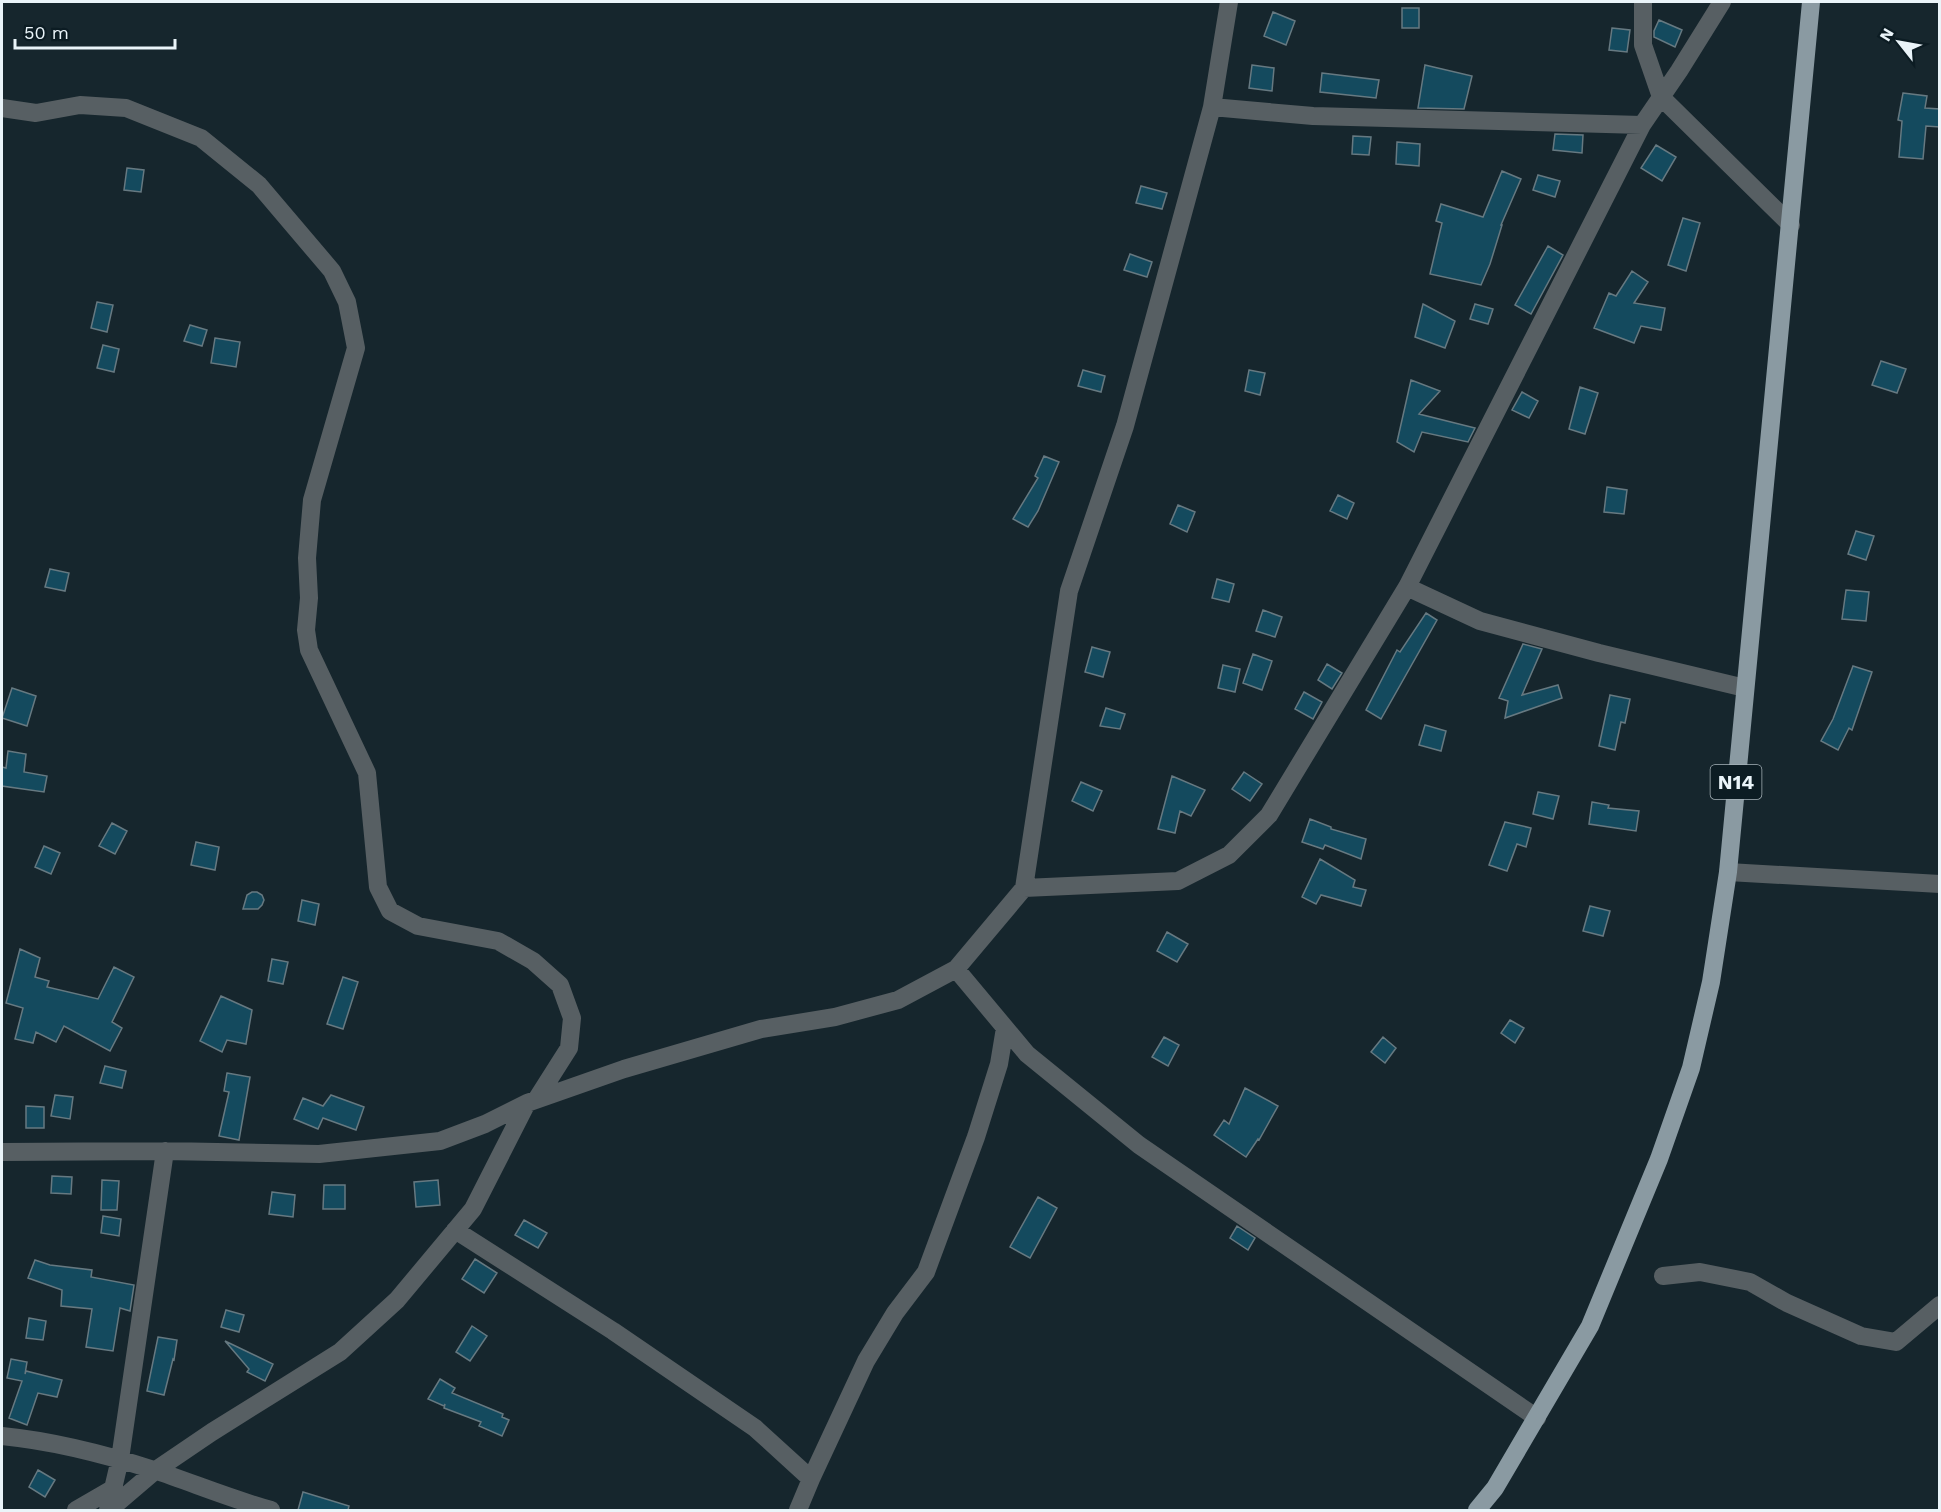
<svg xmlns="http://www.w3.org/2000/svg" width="1941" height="1512" viewBox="0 0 1941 1512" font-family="'Work Sans',sans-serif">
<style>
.building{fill:#144a5e;stroke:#667981;stroke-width:1.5}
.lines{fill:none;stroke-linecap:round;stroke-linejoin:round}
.street{stroke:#575f63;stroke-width:18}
.primary{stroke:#8a9aa2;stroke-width:18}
.labels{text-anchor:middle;stroke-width:4.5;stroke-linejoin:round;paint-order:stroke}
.shield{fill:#0c1c23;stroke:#a7b3b9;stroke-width:1.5}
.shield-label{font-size:20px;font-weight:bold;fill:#eaf4f9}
</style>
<rect width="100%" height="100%" fill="#16262d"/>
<!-- building -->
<path class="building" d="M 1402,8 L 1419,8 L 1419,28 L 1402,28 Z
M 1273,12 L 1295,21 L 1286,45 L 1264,36 Z
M 1659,20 L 1682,30 L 1675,47 L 1654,37 L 1654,31 Z
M 1612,28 L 1630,30 L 1627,52 L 1609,50 Z
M 1252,65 L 1274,68 L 1272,91 L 1249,88 Z
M 1425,65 L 1472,76 L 1464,109 L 1418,108 Z
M 1322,73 L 1379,80 L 1376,98 L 1320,92 Z
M 1903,93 L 1927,96 L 1925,108 L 1940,109 L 1940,127 L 1926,126 L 1923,159 L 1899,157 L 1902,121 L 1898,120 Z
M 1555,134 L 1583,135 L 1582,153 L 1553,150 Z
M 1353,136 L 1371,137 L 1369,155 L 1352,154 Z
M 1397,142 L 1420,144 L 1419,166 L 1396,164 Z
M 1656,145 L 1676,157 L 1662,181 L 1641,168 Z
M 127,168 L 144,170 L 141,192 L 124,190 Z
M 1502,171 L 1521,179 L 1501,225 L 1502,225 L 1490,264 L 1481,285 L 1430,274 L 1442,223 L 1436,221 L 1441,204 L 1483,217 Z
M 1538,175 L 1560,181 L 1555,197 L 1533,190 Z
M 1141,186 L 1167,193 L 1162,209 L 1136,203 Z
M 1683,218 L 1700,223 L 1686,271 L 1668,265 Z
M 1548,246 L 1563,255 L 1531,314 L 1515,305 Z
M 1130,254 L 1152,262 L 1147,277 L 1124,270 Z
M 1632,271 L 1648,282 L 1634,303 L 1665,308 L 1661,330 L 1641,326 L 1634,343 L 1594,328 L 1609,293 L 1616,296 Z
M 97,302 L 113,305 L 107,332 L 91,328 Z
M 1423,304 L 1455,321 L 1445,348 L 1415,337 Z
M 1475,304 L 1493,309 L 1488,324 L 1470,319 Z
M 190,325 L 207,330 L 202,346 L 184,341 Z
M 215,338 L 240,342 L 236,367 L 211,363 Z
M 103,345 L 119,349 L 114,372 L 97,368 Z
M 1881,361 L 1906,369 L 1897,393 L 1872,385 Z
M 1083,370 L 1105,376 L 1101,392 L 1078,386 Z
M 1249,370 L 1265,373 L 1260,395 L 1245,391 Z
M 1411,380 L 1440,391 L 1419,414 L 1475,428 L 1468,442 L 1422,432 L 1414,452 L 1397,442 Z
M 1580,387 L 1598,393 L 1585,434 L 1569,429 Z
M 1522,392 L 1538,401 L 1529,418 L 1512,410 Z
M 1044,456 L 1059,462 L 1038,511 L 1028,527 L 1013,519 L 1038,478 L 1035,476 Z
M 1607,487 L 1627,490 L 1624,514 L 1604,512 Z
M 1338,495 L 1354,503 L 1347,519 L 1330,511 Z
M 1178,505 L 1195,512 L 1187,532 L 1170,524 Z
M 1856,531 L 1874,536 L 1866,560 L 1848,554 Z
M 50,569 L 69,573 L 65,591 L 45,587 Z
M 1217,579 L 1234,584 L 1229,602 L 1212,598 Z
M 1846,590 L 1869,592 L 1866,621 L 1842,619 Z
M 1263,610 L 1282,617 L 1275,637 L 1256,631 Z
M 1426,613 L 1437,620 L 1381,719 L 1366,710 L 1397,650 L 1400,652 Z
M 1523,644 L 1542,649 L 1522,695 L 1558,685 L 1562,698 L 1505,718 L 1508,701 L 1499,698 Z
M 1092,647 L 1110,652 L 1103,677 L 1085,672 Z
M 1253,654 L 1272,661 L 1262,690 L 1243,683 Z
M 1327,664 L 1342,673 L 1332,689 L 1318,680 Z
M 1223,665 L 1240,669 L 1235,692 L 1218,688 Z
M 1853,666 L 1872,672 L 1852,730 L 1849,728 L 1838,750 L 1821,741 L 1833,719 Z
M 12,688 L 36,696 L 27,726 L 2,718 Z
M 1304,692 L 1322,702 L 1313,719 L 1295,709 Z
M 1610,695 L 1630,699 L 1625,723 L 1621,722 L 1615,750 L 1599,746 Z
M 1106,708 L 1125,714 L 1120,729 L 1100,726 Z
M 1425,725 L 1446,731 L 1441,751 L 1419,745 Z
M 8,751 L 26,754 L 24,772 L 47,776 L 44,792 L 2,786 L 2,767 L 6,768 Z
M 1244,772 L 1262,784 L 1250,801 L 1232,789 Z
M 1172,776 L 1205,790 L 1191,816 L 1180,811 L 1175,833 L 1158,829 Z
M 1081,782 L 1102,791 L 1093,811 L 1072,801 Z
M 1538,792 L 1559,796 L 1553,819 L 1533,814 Z
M 1592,802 L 1609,805 L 1608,808 L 1639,811 L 1636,831 L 1589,824 Z
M 1310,819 L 1331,827 L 1331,829 L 1366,839 L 1361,859 L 1325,845 L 1323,849 L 1302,842 Z
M 1505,822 L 1531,828 L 1526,847 L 1517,844 L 1507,871 L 1489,865 Z
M 112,823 L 127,831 L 115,854 L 99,846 Z
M 196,842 L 219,847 L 215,870 L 191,865 Z
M 44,846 L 60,853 L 51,874 L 35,867 Z
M 1320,859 L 1355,880 L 1353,887 L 1366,890 L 1361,906 L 1321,895 L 1316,904 L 1302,897 Z
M 252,892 L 257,892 L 262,895 L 264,900 L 262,905 L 258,909 L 243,909 L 247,895 Z
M 302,900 L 319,904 L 315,925 L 298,921 Z
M 1590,906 L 1610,911 L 1603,936 L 1583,931 Z
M 1167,932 L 1188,944 L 1177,962 L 1157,951 Z
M 20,949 L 40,958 L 35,977 L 49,981 L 47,987 L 98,999 L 114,967 L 134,977 L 112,1022 L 122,1028 L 110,1051 L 64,1026 L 56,1042 L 36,1032 L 33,1043 L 15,1039 L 23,1008 L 6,1003 Z
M 272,959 L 288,962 L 283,984 L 268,981 Z
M 343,977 L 358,982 L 343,1029 L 327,1024 Z
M 221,996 L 252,1010 L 246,1044 L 227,1040 L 222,1052 L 200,1041 Z
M 1510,1020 L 1524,1028 L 1515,1043 L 1501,1033 Z
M 1164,1037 L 1179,1045 L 1168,1066 L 1152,1057 Z
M 1383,1037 L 1396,1048 L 1385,1063 L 1371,1052 Z
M 105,1066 L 126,1071 L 122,1088 L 100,1083 Z
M 227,1073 L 250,1077 L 239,1140 L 219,1136 L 229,1092 L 224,1091 Z
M 1245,1088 L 1278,1106 L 1259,1140 L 1258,1139 L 1246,1157 L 1214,1135 L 1224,1120 L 1229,1124 Z
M 55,1095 L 73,1097 L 70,1119 L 51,1116 Z
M 331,1095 L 364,1107 L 356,1130 L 323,1118 L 318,1129 L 294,1119 L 303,1098 L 323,1106 Z
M 26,1106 L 44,1107 L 44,1128 L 26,1128 Z
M 52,1176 L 72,1177 L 71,1194 L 51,1193 Z
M 102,1180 L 119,1181 L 117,1210 L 101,1210 Z
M 438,1180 L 440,1205 L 416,1207 L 414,1182 Z
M 324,1185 L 345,1185 L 345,1209 L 323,1209 Z
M 272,1192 L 295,1195 L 293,1217 L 269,1214 Z
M 1038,1197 L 1057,1208 L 1030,1258 L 1010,1247 Z
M 103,1216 L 121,1219 L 119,1236 L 101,1233 Z
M 524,1220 L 547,1233 L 538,1248 L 515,1235 Z
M 1237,1226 L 1255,1238 L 1248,1250 L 1230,1238 Z
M 475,1259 L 497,1273 L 484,1293 L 462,1279 Z
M 35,1260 L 50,1265 L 92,1270 L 91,1277 L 134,1285 L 130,1311 L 120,1308 L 113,1351 L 86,1347 L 92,1309 L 61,1306 L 62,1290 L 28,1278 Z
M 226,1310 L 244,1315 L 239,1332 L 221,1327 Z
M 29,1318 L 46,1321 L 43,1340 L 26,1338 Z
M 472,1326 L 487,1336 L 470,1361 L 456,1352 Z
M 158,1337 L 177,1340 L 174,1360 L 173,1359 L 164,1395 L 147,1391 Z
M 225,1341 L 273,1364 L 265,1381 L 247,1372 L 249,1369 Z
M 11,1359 L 27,1362 L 25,1374 L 26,1371 L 62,1380 L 57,1397 L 38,1393 L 27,1425 L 9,1418 L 22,1381 L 7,1378 Z
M 440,1379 L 455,1388 L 452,1393 L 503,1414 L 502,1417 L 509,1420 L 502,1436 L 479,1426 L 481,1422 L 444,1408 L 445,1404 L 444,1406 L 428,1399 Z
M 38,1470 L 55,1480 L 45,1497 L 29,1487 Z
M 303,1492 L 349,1506 L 348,1510 L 298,1510 Z"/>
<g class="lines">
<!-- street -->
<path class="street" d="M 1643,2 L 1643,45 L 1661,97 L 1791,225
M 1212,107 L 1313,116 L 1642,125
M 2,108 L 36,113 L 80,105 L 126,108 L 201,138 L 259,185 L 332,271 L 347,302 L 356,348 L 312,500 L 307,558 L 309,598 L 306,630 L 309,650 L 367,773 L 378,887 L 390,911 L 418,926 L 498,941 L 533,961 L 560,985 L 572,1018 L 569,1048 L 536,1100
M 1407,587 L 1480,621 L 1599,653 L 1745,688
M 1728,872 L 1940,884
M 1024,888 L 1178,881 L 1229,855 L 1269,815 L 1407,587 L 1642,125 L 1679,71 L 1722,2
M 956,969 L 1027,1054 L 1139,1145 L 1537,1418
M 2,1152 L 165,1151 L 319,1154 L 440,1141 L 485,1124 L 527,1103 L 624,1069 L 761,1029 L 835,1017 L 898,1000 L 956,969 L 1024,888 L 1069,591 L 1125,426 L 1212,107 L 1229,2
M 455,1230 L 613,1331 L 755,1428 L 811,1479
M 1663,1276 L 1700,1272 L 1750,1282 L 1787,1303 L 1861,1336 L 1896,1342 L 1940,1305
M 2,1436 C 53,1441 104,1454 154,1470 C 193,1483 231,1499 271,1510
M 76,1510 L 114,1488
M 108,1510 L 120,1459 L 165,1151
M 109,1510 L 156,1470 L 212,1432 L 340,1352 L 397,1300 L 473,1209 L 527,1103
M 798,1510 L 811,1479 L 866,1361 L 895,1313 L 926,1272 L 976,1137 L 999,1064 L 1005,1028"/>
<!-- primary -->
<path class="primary" d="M 1477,1510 L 1495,1488 L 1590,1326 L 1659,1159 L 1691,1068 L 1711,982 L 1728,872 L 1811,2"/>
</g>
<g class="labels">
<!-- shield labels -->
<rect class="shield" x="1710.5" y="765" width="51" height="34" rx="4.5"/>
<g class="shield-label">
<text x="1736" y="789">N14</text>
</g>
</g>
<!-- border -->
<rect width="1941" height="1512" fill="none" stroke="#eaf4f9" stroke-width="6"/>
<!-- north arrow -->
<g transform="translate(1899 42) rotate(301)" stroke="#0c1c23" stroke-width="4.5" paint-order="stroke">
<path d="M0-4.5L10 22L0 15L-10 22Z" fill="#eaf4f9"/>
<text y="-9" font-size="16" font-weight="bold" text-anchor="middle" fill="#eaf4f9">N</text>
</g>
<!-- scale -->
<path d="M15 39v9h160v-9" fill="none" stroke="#eaf4f9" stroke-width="3"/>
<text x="24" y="39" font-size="18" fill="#eaf4f9" stroke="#0c1c23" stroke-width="4.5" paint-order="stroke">50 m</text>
</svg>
